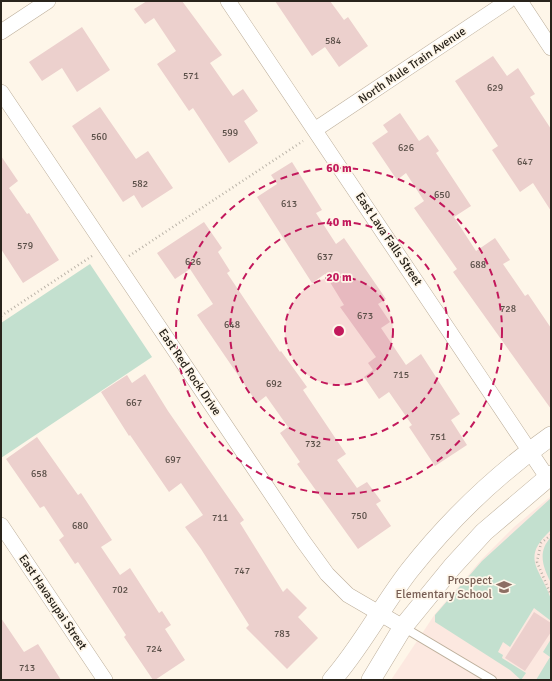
<svg xmlns="http://www.w3.org/2000/svg" width="552" height="681" viewBox="0 0 552 681" font-family="Signika,sans-serif">
<style>
.education{fill:#fce8e0}
.green{fill:#c3e0cf}
.building{fill:#ecd0cd}
.lines{fill:none;stroke-linecap:round;stroke-linejoin:round}
.service-casing{stroke:#bcae9a;stroke-width:10}
.minor-casing{stroke:#bcae9a;stroke-width:16}
.tertiary-casing{stroke:#bcae9a;stroke-width:20}
.path{stroke:#bab3a8;stroke-width:2.5;stroke-dasharray:1 3;stroke-linecap:butt}
.service{stroke:#fff;stroke-width:8}
.minor{stroke:#fff;stroke-width:15}
.tertiary{stroke:#fff;stroke-width:19}
.ring{fill:none;stroke:#c2185b;stroke-width:2;stroke-dasharray:7 5}
.labels{text-anchor:middle;stroke-width:3.5;stroke-linejoin:round;paint-order:stroke}
.number-label{font-size:10px;fill:#5a4f48}
.street-label{font-size:12px;fill:#29241c;stroke:#fef6e9}
.education-label{font-size:12px;fill:#785e54;stroke:#fef6e9;text-anchor:end}
.centre{fill:#c2185b;stroke:#fef6e9;stroke-width:2}
.ring-label{font-size:12px;text-anchor:middle;font-weight:bold;fill:#c2185b;stroke:#fef6e9;stroke-width:3.5;stroke-linejoin:round;paint-order:stroke}
</style>
<rect width="100%" height="100%" fill="#fef6e9"/>
<!-- education -->
<path class="education" d="M 551,496 L 551,680 L 391,680 L 435,614 L 481,560 L 514,527 Z"/>
<!-- green -->
<path class="green" d="M 90,264 L 152,357 L 1,458 L 1,323 Z
M 551,498 L 551,530 C 520,559 540,567 551,599 C 552,605 551,614 551,621 L 534,608 L 510,647 L 503,642 L 498,652 L 503,655 L 502,658 L 526,673 L 521,680 L 510,670 L 435,622 L 435,615 L 482,561 Z
M 551,537 L 551,583 C 543,567 537,552 551,537 Z
M 551,639 L 551,680 L 536,680 L 550,657 L 543,652 Z"/>
<!-- building -->
<path class="building" d="M 147,1 L 182,1 L 222,55 L 210,63 L 233,96 L 243,89 L 258,111 L 244,121 L 258,143 L 229,163 L 193,108 L 189,111 L 157,64 L 176,51 L 154,18 L 145,24 L 134,9 Z
M 275,1 L 330,1 L 344,20 L 348,17 L 368,46 L 339,67 L 325,47 L 312,56 Z
M 82,27 L 110,70 L 77,92 L 62,68 L 42,81 L 29,62 Z
M 493,56 L 507,76 L 518,68 L 535,94 L 530,97 L 551,129 L 551,211 L 533,183 L 520,192 L 492,150 L 498,146 L 455,81 Z
M 100,107 L 136,159 L 148,151 L 173,188 L 142,208 L 134,195 L 123,202 L 72,126 Z
M 400,113 L 419,141 L 428,135 L 439,151 L 436,153 L 471,206 L 454,217 L 476,251 L 495,238 L 510,260 L 503,264 L 525,296 L 528,294 L 551,328 L 551,409 L 453,272 L 457,269 L 414,208 L 424,201 L 406,173 L 397,180 L 372,143 L 388,132 L 383,125 Z
M 1,156 L 18,181 L 9,188 L 27,214 L 29,213 L 59,260 L 23,283 L 1,249 Z
M 292,162 L 322,210 L 316,213 L 336,244 L 344,238 L 386,299 L 378,304 L 390,322 L 381,328 L 406,365 L 421,354 L 460,414 L 451,420 L 467,445 L 435,466 L 409,427 L 412,425 L 389,392 L 379,399 L 364,377 L 373,370 L 368,363 L 376,357 L 340,307 L 344,305 L 325,274 L 312,283 L 257,197 L 277,184 L 271,175 Z
M 204,222 L 222,248 L 218,252 L 230,271 L 227,273 L 280,352 L 281,351 L 307,387 L 303,390 L 346,454 L 337,460 L 357,488 L 367,482 L 381,501 L 376,504 L 391,526 L 358,549 L 297,464 L 300,462 L 280,433 L 288,427 L 266,396 L 257,403 L 197,315 L 213,304 L 190,269 L 175,279 L 157,253 Z
M 145,374 L 168,411 L 244,520 L 240,523 L 283,592 L 287,588 L 307,608 L 298,617 L 318,638 L 287,669 L 246,628 L 249,625 L 201,549 L 185,527 L 203,515 L 181,483 L 169,492 L 130,435 L 129,436 L 101,392 L 127,375 L 132,383 Z
M 37,437 L 78,495 L 81,493 L 112,540 L 101,547 L 120,575 L 130,568 L 159,613 L 162,611 L 171,625 L 165,629 L 185,660 L 155,680 L 153,680 L 124,637 L 126,635 L 78,562 L 75,564 L 59,540 L 64,536 L 44,506 L 40,508 L 6,459 Z
M 534,612 L 551,623 L 551,632 L 525,671 L 505,658 Z
M 1,618 L 24,652 L 38,644 L 61,680 L 1,680 Z"/>
<g class="lines">
<!-- service casing -->
<g class="service-casing">
<path id="service" d="M 403,627 L 492,680"/>
</g>
<!-- minor casing -->
<g class="minor-casing">
<path id="minor" d="M 228,1 L 547,477
M 520,1 L 551,48
M 1,32 L 48,1
M 1,92 L 303,541 L 327,574 L 348,595 L 403,627
M 316,129 L 508,1
M 1,525 L 105,680"/>
</g>
<!-- tertiary casing -->
<g class="tertiary-casing">
<path id="tertiary" d="M 332,680 C 361,647 382,606 409,571 C 450,519 497,474 551,436
M 371,680 L 403,627 L 452,567 L 484,532 L 551,475"/>
</g>
<!-- path -->
<path class="path" d="M 129,256 L 303,141
M 1,316 L 92,256
M 551,535 L 541,543 L 537,562 L 551,595"/>
<!-- service -->
<use href="#service" class="service"/>
<!-- minor -->
<use href="#minor" class="minor"/>
<!-- tertiary -->
<use href="#tertiary" class="tertiary"/>
</g>
<!-- distance rings -->
<circle cx="339" cy="331" r="54" fill="#c2185b" fill-opacity=".12"/>
<g class="ring">
<circle cx="339" cy="331" r="54"/>
<circle cx="339" cy="331" r="109"/>
<circle cx="339" cy="331" r="163"/>
</g>
<!-- icons -->
<defs>
<g id="school-bare" transform="scale(1.2)"><path d="M0-5L7-2L0 1L-7-2ZM-4 1L0 2.5L4 1V4Q0 6-4 4Z" fill="#8d6e63" stroke="#fef6e9" stroke-width="2.5" paint-order="stroke"/></g>
</defs>
<g fill-rule="evenodd">
<use href="#school-bare" x="504" y="587"/>
</g>
<g class="labels">
<!-- number labels -->
<g class="number-label">
<text x="333" y="44">584</text>
<text x="191" y="79">571</text>
<text x="495" y="91">629</text>
<text x="230" y="136">599</text>
<text x="99" y="140">560</text>
<text x="406" y="151">626</text>
<text x="525" y="165">647</text>
<text x="140" y="187">582</text>
<text x="442" y="198">650</text>
<text x="289" y="207">613</text>
<text x="25" y="249">579</text>
<text x="325" y="260">637</text>
<text x="193" y="265">626</text>
<text x="478" y="268">688</text>
<text x="508" y="312">728</text>
<text x="365" y="319">673</text>
<text x="232" y="328">648</text>
<text x="401" y="378">715</text>
<text x="274" y="387">692</text>
<text x="134" y="406">667</text>
<text x="438" y="440">751</text>
<text x="313" y="447">732</text>
<text x="173" y="463">697</text>
<text x="39" y="477">658</text>
<text x="359" y="519">750</text>
<text x="220" y="521">711</text>
<text x="80" y="529">680</text>
<text x="242" y="574">747</text>
<text x="120" y="593">702</text>
<text x="282" y="637">783</text>
<text x="154" y="652">724</text>
<text x="27" y="671">713</text>
</g>
<!-- street labels -->
<g class="street-label">
<text transform="translate(412 65) rotate(-34)" y="4">North Mule Train Avenue</text>
<text transform="translate(389 239) rotate(56)" y="4">East Lava Falls Street</text>
<text transform="translate(190 372) rotate(56)" y="4">East Red Rock Drive</text>
<text transform="translate(53 602) rotate(56)" y="4">East Havasupai Street</text>
</g>
<!-- education labels -->
<g class="education-label">
<text x="492" y="584">Prospect<tspan x="492" dy="14">Elementary School</tspan></text>
</g>
</g>
<circle cx="339" cy="331" r="6" class="centre"/>
<g class="ring-label">
<text x="339" y="172">60 m</text>
<text x="339" y="226">40 m</text>
<text x="339" y="281">20 m</text>
</g>
<!-- border -->
<rect width="552" height="681" fill="none" stroke="#29241c" stroke-width="4"/>
</svg>
